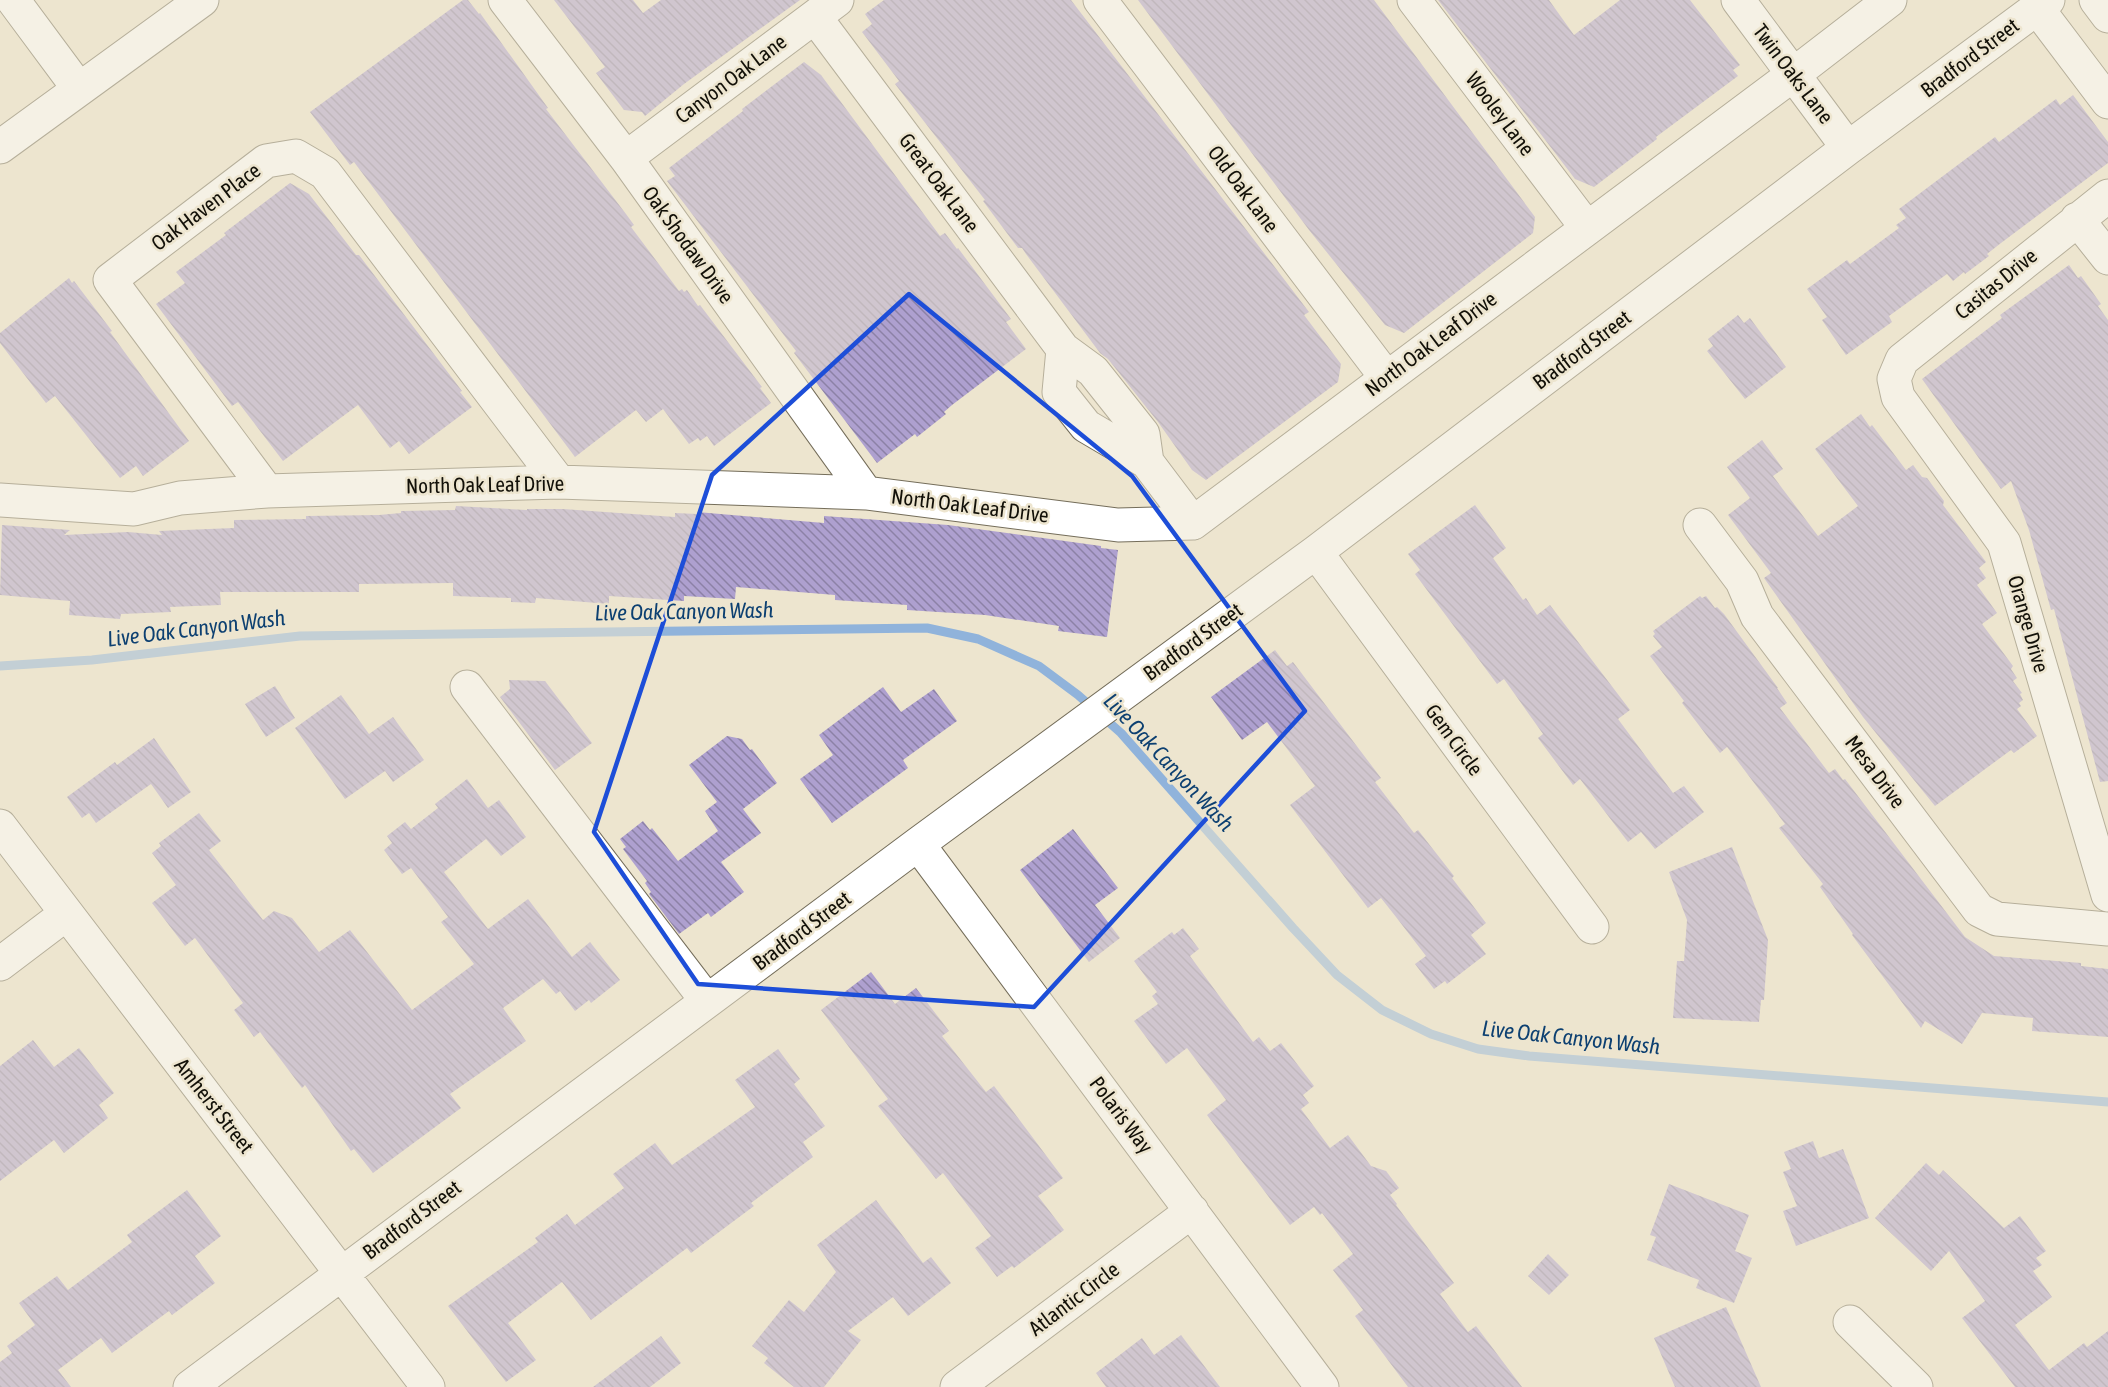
<svg xmlns="http://www.w3.org/2000/svg" width="2108" height="1387" viewBox="0 0 2108 1387" font-family="'Asap Condensed',sans-serif">
<style>
.lines{fill:none;stroke-linecap:round;stroke-linejoin:round}
.stream{stroke:#90b3db;stroke-width:9}
.building{fill:url(#building-back-hatch)}
.minor-casing{stroke:#746d5a;stroke-width:35}
.minor{stroke:#fff;stroke-width:33}
.marked{fill:none;stroke:#1d4ed8;stroke-width:4.5;stroke-linejoin:round}
.labels{text-anchor:middle;stroke-width:5;stroke-linejoin:round;paint-order:stroke}
.street-label{font-size:21px;fill:#121008;stroke:#ede5cf}
.water-label{font-size:22px;font-style:italic;fill:#0d4071;stroke:#ede5cf}
</style>
<defs>
<pattern id="building-back-hatch" width="6" height="6" patternUnits="userSpaceOnUse" patternTransform="scale(1.5)"><rect width="6" height="6" fill="#aea0cf"/><path d="M-1 5l2 2M0 0l6 6M5-1l2 2" fill="none" stroke="#8c81a6"/></pattern>
</defs>
<rect width="100%" height="100%" fill="#ede5cf"/>
<g class="lines">
<!-- stream -->
<path class="stream" d="M 0,666 L 92,660 L 300,636 L 927,628 L 978,639 L 1039,666 L 1078,695 L 1121,733 L 1293,928 L 1337,975 L 1382,1010 L 1431,1034 L 1478,1049 L 1529,1056 L 2108,1102"/>
</g>
<!-- building -->
<path class="building" d="M 463,0 L 468,0 L 479,14 L 480,13 L 548,108 L 546,109 L 626,214 L 634,225 L 631,227 L 679,291 L 682,289 L 684,292 L 687,290 L 698,306 L 700,305 L 762,387 L 760,388 L 771,403 L 714,446 L 707,436 L 700,441 L 698,438 L 689,444 L 663,409 L 646,422 L 636,410 L 575,457 L 354,162 L 350,165 L 310,112 Z
M 554,0 L 633,0 L 643,13 L 661,0 L 800,0 L 684,84 L 645,116 L 642,112 L 624,110 L 596,73 L 605,67 Z
M 884,0 L 1071,0 L 1309,312 L 1304,315 L 1341,364 L 1338,382 L 1206,480 L 1192,470 L 1158,422 L 1108,359 L 1100,353 L 1026,254 L 1022,248 L 1018,248 L 983,201 L 985,200 L 895,84 L 899,81 L 862,32 L 872,24 L 865,14 Z
M 1138,0 L 1374,0 L 1535,217 L 1533,233 L 1404,333 L 1385,325 L 1309,230 Z
M 1438,0 L 1549,0 L 1574,35 L 1620,0 L 1690,0 L 1740,65 L 1733,70 L 1738,76 L 1656,137 L 1657,139 L 1594,187 L 1575,179 Z
M 804,62 L 821,75 L 940,236 L 945,233 L 957,249 L 958,248 L 1011,319 L 1006,322 L 1026,349 L 952,405 L 944,412 L 946,414 L 917,437 L 915,434 L 877,463 L 794,353 L 796,351 L 667,181 L 675,176 L 669,168 L 743,111 L 742,109 Z
M 2073,95 L 2108,142 L 2108,163 L 2001,243 L 1987,254 L 1989,256 L 1965,274 L 1964,272 L 1953,281 L 1947,274 L 1889,316 L 1892,322 L 1846,355 L 1822,320 L 1827,317 L 1807,289 L 1847,260 L 1850,264 L 1899,228 L 1896,225 L 1906,218 L 1899,209 L 1995,137 L 1999,142 L 2056,99 L 2060,105 Z
M 290,183 L 309,194 L 356,255 L 359,255 L 462,391 L 460,392 L 472,407 L 409,454 L 399,441 L 390,448 L 358,405 L 283,461 L 238,402 L 232,406 L 156,304 L 185,283 L 176,272 L 226,235 L 224,233 Z
M 2069,265 L 2078,278 L 2081,276 L 2101,304 L 2098,306 L 2108,320 L 2108,781 L 2100,782 L 2054,609 L 2051,610 L 2029,530 L 2011,481 L 2001,489 L 1922,379 L 2002,318 L 2000,315 Z
M 69,278 L 72,283 L 74,281 L 112,331 L 110,332 L 189,441 L 143,476 L 136,466 L 120,478 L 55,396 L 46,403 L 0,343 L 0,333 Z
M 1738,315 L 1744,323 L 1750,318 L 1786,367 L 1745,399 L 1707,351 L 1713,346 L 1708,339 Z
M 1861,414 L 1870,427 L 1872,425 L 1906,470 L 1913,465 L 1922,477 L 1927,478 L 1944,501 L 1943,505 L 1986,562 L 1979,568 L 1986,578 L 1977,585 L 1997,613 L 1982,624 L 2013,666 L 2011,669 L 2017,678 L 2013,681 L 2022,693 L 2020,694 L 2023,700 L 2019,703 L 2021,706 L 2017,709 L 2037,736 L 2014,753 L 2011,750 L 1935,806 L 1863,717 L 1764,578 L 1771,573 L 1728,515 L 1750,498 L 1727,467 L 1762,440 L 1783,469 L 1773,476 L 1818,536 L 1858,506 L 1815,449 Z
M 1475,505 L 1506,548 L 1493,558 L 1523,600 L 1526,598 L 1537,615 L 1550,605 L 1630,710 L 1618,719 L 1673,793 L 1684,786 L 1704,812 L 1655,849 L 1641,832 L 1628,842 L 1580,779 L 1573,785 L 1538,738 L 1543,734 L 1504,679 L 1497,684 L 1415,574 L 1420,570 L 1408,554 Z
M 456,506 L 527,510 L 527,509 L 563,509 L 675,517 L 675,513 L 697,514 L 697,512 L 824,523 L 824,516 L 948,525 L 1101,546 L 1101,548 L 1118,550 L 1107,637 L 1058,631 L 1059,626 L 985,615 L 907,610 L 907,605 L 835,600 L 835,595 L 736,587 L 735,599 L 684,596 L 684,601 L 609,596 L 609,604 L 536,598 L 535,603 L 511,602 L 511,598 L 453,596 L 453,583 L 359,584 L 359,592 L 220,592 L 221,605 L 170,607 L 171,612 L 121,614 L 120,619 L 69,615 L 70,601 L 0,595 L 2,525 L 70,530 L 64,535 L 128,532 L 162,535 L 159,531 L 234,528 L 234,520 L 306,519 L 306,516 L 379,515 L 401,513 L 401,511 L 455,510 Z
M 1700,596 L 1702,598 L 1706,596 L 1715,608 L 1717,607 L 1724,614 L 1778,688 L 1777,688 L 1787,703 L 1780,708 L 1829,773 L 1835,769 L 1843,780 L 1845,779 L 1965,937 L 1994,956 L 2081,963 L 2081,966 L 2108,969 L 2108,1037 L 2032,1031 L 2033,1018 L 1982,1013 L 1962,1044 L 1925,1021 L 1921,1028 L 1852,935 L 1853,934 L 1820,887 L 1823,884 L 1779,828 L 1785,824 L 1727,747 L 1720,753 L 1682,703 L 1684,701 L 1650,656 L 1662,647 L 1653,636 L 1655,634 L 1653,631 Z
M 1275,650 L 1287,666 L 1293,662 L 1381,778 L 1375,782 L 1414,833 L 1418,830 L 1454,876 L 1452,878 L 1486,923 L 1471,935 L 1486,954 L 1447,984 L 1445,981 L 1434,989 L 1415,964 L 1426,956 L 1396,917 L 1381,898 L 1368,908 L 1290,805 L 1315,786 L 1267,722 L 1242,740 L 1211,697 Z
M 509,680 L 545,681 L 592,743 L 555,770 L 500,697 L 510,689 Z
M 275,686 L 295,718 L 266,737 L 245,704 Z
M 883,687 L 901,712 L 934,689 L 957,721 L 903,760 L 908,768 L 832,823 L 800,779 L 833,755 L 819,735 Z
M 341,695 L 369,734 L 393,717 L 424,760 L 393,782 L 385,771 L 345,799 L 295,728 Z
M 727,736 L 742,739 L 750,750 L 752,749 L 777,783 L 743,809 L 761,833 L 721,862 L 744,892 L 711,917 L 708,913 L 679,934 L 649,894 L 651,892 L 645,883 L 647,881 L 623,849 L 626,847 L 620,839 L 643,821 L 650,830 L 652,828 L 678,861 L 718,831 L 705,811 L 717,802 L 689,765 Z
M 154,738 L 191,792 L 168,808 L 151,784 L 96,823 L 89,813 L 82,818 L 67,797 L 115,762 L 117,765 Z
M 467,779 L 488,808 L 499,800 L 526,837 L 501,856 L 486,839 L 444,872 L 488,929 L 528,899 L 572,957 L 590,942 L 620,980 L 591,1003 L 589,1000 L 575,1011 L 560,991 L 556,994 L 543,979 L 503,1008 L 526,1041 L 450,1094 L 461,1108 L 373,1173 L 354,1149 L 351,1151 L 305,1085 L 302,1088 L 260,1032 L 254,1037 L 234,1010 L 243,1003 L 195,938 L 185,946 L 152,903 L 176,885 L 152,853 L 161,846 L 159,843 L 199,813 L 221,841 L 209,850 L 263,920 L 274,911 L 292,918 L 319,952 L 350,930 L 412,1010 L 474,964 L 441,922 L 448,917 L 411,868 L 402,874 L 384,850 L 392,843 L 387,836 L 405,822 L 411,829 L 438,808 L 435,804 Z
M 1073,829 L 1118,888 L 1095,905 L 1120,938 L 1089,962 L 1020,870 Z
M 1732,847 L 1768,940 L 1764,1000 L 1761,1000 L 1759,1022 L 1673,1018 L 1677,961 L 1684,961 L 1687,920 L 1669,872 Z
M 1183,928 L 1199,949 L 1190,956 L 1253,1042 L 1259,1037 L 1270,1051 L 1281,1043 L 1314,1086 L 1303,1095 L 1309,1103 L 1301,1109 L 1330,1148 L 1348,1135 L 1371,1166 L 1386,1171 L 1399,1188 L 1390,1195 L 1397,1204 L 1396,1205 L 1454,1283 L 1440,1294 L 1468,1332 L 1476,1326 L 1522,1387 L 1408,1387 L 1355,1316 L 1363,1310 L 1333,1270 L 1353,1254 L 1322,1213 L 1320,1215 L 1314,1207 L 1290,1225 L 1207,1115 L 1226,1100 L 1187,1048 L 1166,1064 L 1134,1021 L 1158,1004 L 1152,996 L 1157,992 L 1134,961 L 1172,932 L 1174,935 Z
M 871,972 L 895,1004 L 916,988 L 949,1031 L 942,1036 L 986,1092 L 994,1086 L 1063,1178 L 1038,1196 L 1064,1230 L 1014,1268 L 1012,1266 L 997,1277 L 975,1248 L 991,1236 L 943,1173 L 936,1179 L 878,1106 L 888,1099 L 821,1010 Z
M 33,1040 L 54,1067 L 79,1048 L 114,1093 L 99,1105 L 108,1118 L 64,1153 L 54,1140 L 0,1181 L 0,1066 Z
M 778,1049 L 800,1079 L 794,1084 L 825,1126 L 803,1142 L 813,1157 L 751,1203 L 754,1206 L 691,1253 L 687,1248 L 591,1320 L 562,1282 L 508,1323 L 536,1360 L 506,1382 L 448,1306 L 538,1242 L 535,1238 L 567,1214 L 575,1225 L 624,1188 L 613,1174 L 655,1143 L 672,1165 L 755,1107 L 735,1080 Z
M 1813,1141 L 1819,1158 L 1843,1149 L 1869,1218 L 1796,1246 L 1783,1211 L 1797,1206 L 1783,1172 L 1791,1169 L 1784,1152 Z
M 1926,1163 L 1939,1175 L 1943,1170 L 2004,1228 L 2020,1216 L 2046,1251 L 2036,1258 L 2042,1265 L 2033,1271 L 2052,1297 L 2015,1325 L 2049,1370 L 2084,1343 L 2087,1347 L 2108,1331 L 2108,1387 L 2015,1387 L 1962,1318 L 1985,1301 L 1949,1251 L 1931,1271 L 1875,1218 Z
M 1669,1184 L 1749,1215 L 1735,1251 L 1752,1258 L 1734,1303 L 1696,1288 L 1699,1280 L 1647,1260 L 1656,1237 L 1650,1235 Z
M 187,1190 L 221,1236 L 195,1256 L 215,1283 L 172,1315 L 169,1311 L 112,1353 L 101,1338 L 58,1370 L 71,1387 L 0,1387 L 0,1362 L 12,1353 L 7,1346 L 35,1325 L 19,1303 L 57,1276 L 68,1290 L 132,1242 L 127,1235 Z
M 876,1200 L 923,1263 L 931,1257 L 951,1283 L 908,1316 L 893,1297 L 848,1331 L 861,1340 L 824,1387 L 794,1387 L 764,1363 L 768,1358 L 752,1346 L 789,1300 L 804,1312 L 836,1272 L 817,1245 Z
M 1548,1254 L 1569,1275 L 1549,1295 L 1528,1276 Z
M 1726,1307 L 1761,1387 L 1675,1387 L 1654,1338 Z
M 1181,1335 L 1220,1387 L 1106,1387 L 1096,1373 L 1142,1338 L 1154,1355 Z
M 661,1336 L 681,1363 L 650,1387 L 593,1387 Z"/>
<g class="lines">
<!-- minor casing -->
<g class="minor-casing">
<path id="minor" d="M 13,0 L 79,89
M 505,0 L 626,158 L 866,493
M 1100,0 L 1386,377
M 1414,0 L 1587,228
M 1738,0 L 1848,148
M 2096,0 L 2108,16
M 2037,8 L 2108,102
M 815,17 L 1063,349 L 1093,371 L 1143,434 L 1147,462
M 0,147 L 202,0
M 626,158 L 837,0
M 2108,196 L 1902,360 L 1894,379 L 1898,397 L 2004,543 L 2108,895
M 2077,219 L 2108,258
M 1063,349 L 1059,392 L 1086,426 L 1147,462 L 1193,523
M 267,491 L 110,280 L 266,161 L 296,156 L 325,173 L 559,482
M 0,500 L 134,509 L 180,498 L 267,491 L 559,482 L 866,493 L 1118,525 L 1193,523 L 1794,74 L 1890,0
M 1700,525 L 1742,581 L 1757,616 L 1979,910 L 1997,919 L 2108,929
M 1316,552 L 1592,927
M 467,687 L 707,1001
M 0,826 L 428,1387
M 918,844 L 1322,1387
M 0,964 L 66,914
M 1850,1322 L 1916,1387
M 190,1387 L 918,844 L 1316,552 L 1848,148 L 2048,0
M 957,1387 L 1192,1211"/>
</g>
<!-- minor -->
<use href="#minor" class="minor"/>
</g>
<!-- marked area -->
<path d="M0 0H2108V1387H0ZM 909,294 L 1132,476 L 1305,711 L 1034,1007 L 698,984 L 594,832 L 712,475 Z" fill="#ede5cf" fill-opacity=".55" fill-rule="evenodd"/>
<path class="marked" d="M 909,294 L 1132,476 L 1305,711 L 1034,1007 L 698,984 L 594,832 L 712,475 Z"/>
<g class="labels">
<!-- street labels -->
<g class="street-label">
<text transform="translate(1970 58) rotate(-37)" y="7">Bradford Street</text>
<text transform="translate(1793 74) rotate(53)" y="7">Twin Oaks Lane</text>
<text transform="translate(731 79) rotate(-37)" y="7">Canyon Oak Lane</text>
<text transform="translate(1500 114) rotate(53)" y="7">Wooley Lane</text>
<text transform="translate(939 183) rotate(53)" y="7">Great Oak Lane</text>
<text transform="translate(1243 189) rotate(53)" y="7">Old Oak Lane</text>
<text transform="translate(206 207) rotate(-37)" y="7">Oak Haven Place</text>
<text transform="translate(688 245) rotate(54)" y="7">Oak Shodaw Drive</text>
<text transform="translate(1996 284) rotate(-39)" y="7">Casitas Drive</text>
<text transform="translate(1431 344) rotate(-37)" y="7">North Oak Leaf Drive</text>
<text transform="translate(1582 350) rotate(-37)" y="7">Bradford Street</text>
<text transform="translate(485 485) rotate(-1)" y="7">North Oak Leaf Drive</text>
<text transform="translate(970 506) rotate(7)" y="7">North Oak Leaf Drive</text>
<text transform="translate(2028 624) rotate(74)" y="7">Orange Drive</text>
<text transform="translate(1193 642) rotate(-36)" y="7">Bradford Street</text>
<text transform="translate(1454 740) rotate(54)" y="7">Gem Circle</text>
<text transform="translate(1875 772) rotate(53)" y="7">Mesa Drive</text>
<text transform="translate(802 931) rotate(-37)" y="7">Bradford Street</text>
<text transform="translate(214 1106) rotate(52)" y="7">Amherst Street</text>
<text transform="translate(1121 1115) rotate(53)" y="7">Polaris Way</text>
<text transform="translate(412 1220) rotate(-37)" y="7">Bradford Street</text>
<text transform="translate(1074 1299) rotate(-37)" y="7">Atlantic Circle</text>
</g>
<!-- water labels -->
<g class="water-label">
<text transform="translate(684 611) rotate(-1)" y="8">Live Oak Canyon Wash</text>
<text transform="translate(196 628) rotate(-7)" y="8">Live Oak Canyon Wash</text>
<text transform="translate(1169 762) rotate(47)" y="8">Live Oak Canyon Wash</text>
<text transform="translate(1571 1037) rotate(6)" y="8">Live Oak Canyon Wash</text>
</g>
</g>
</svg>
